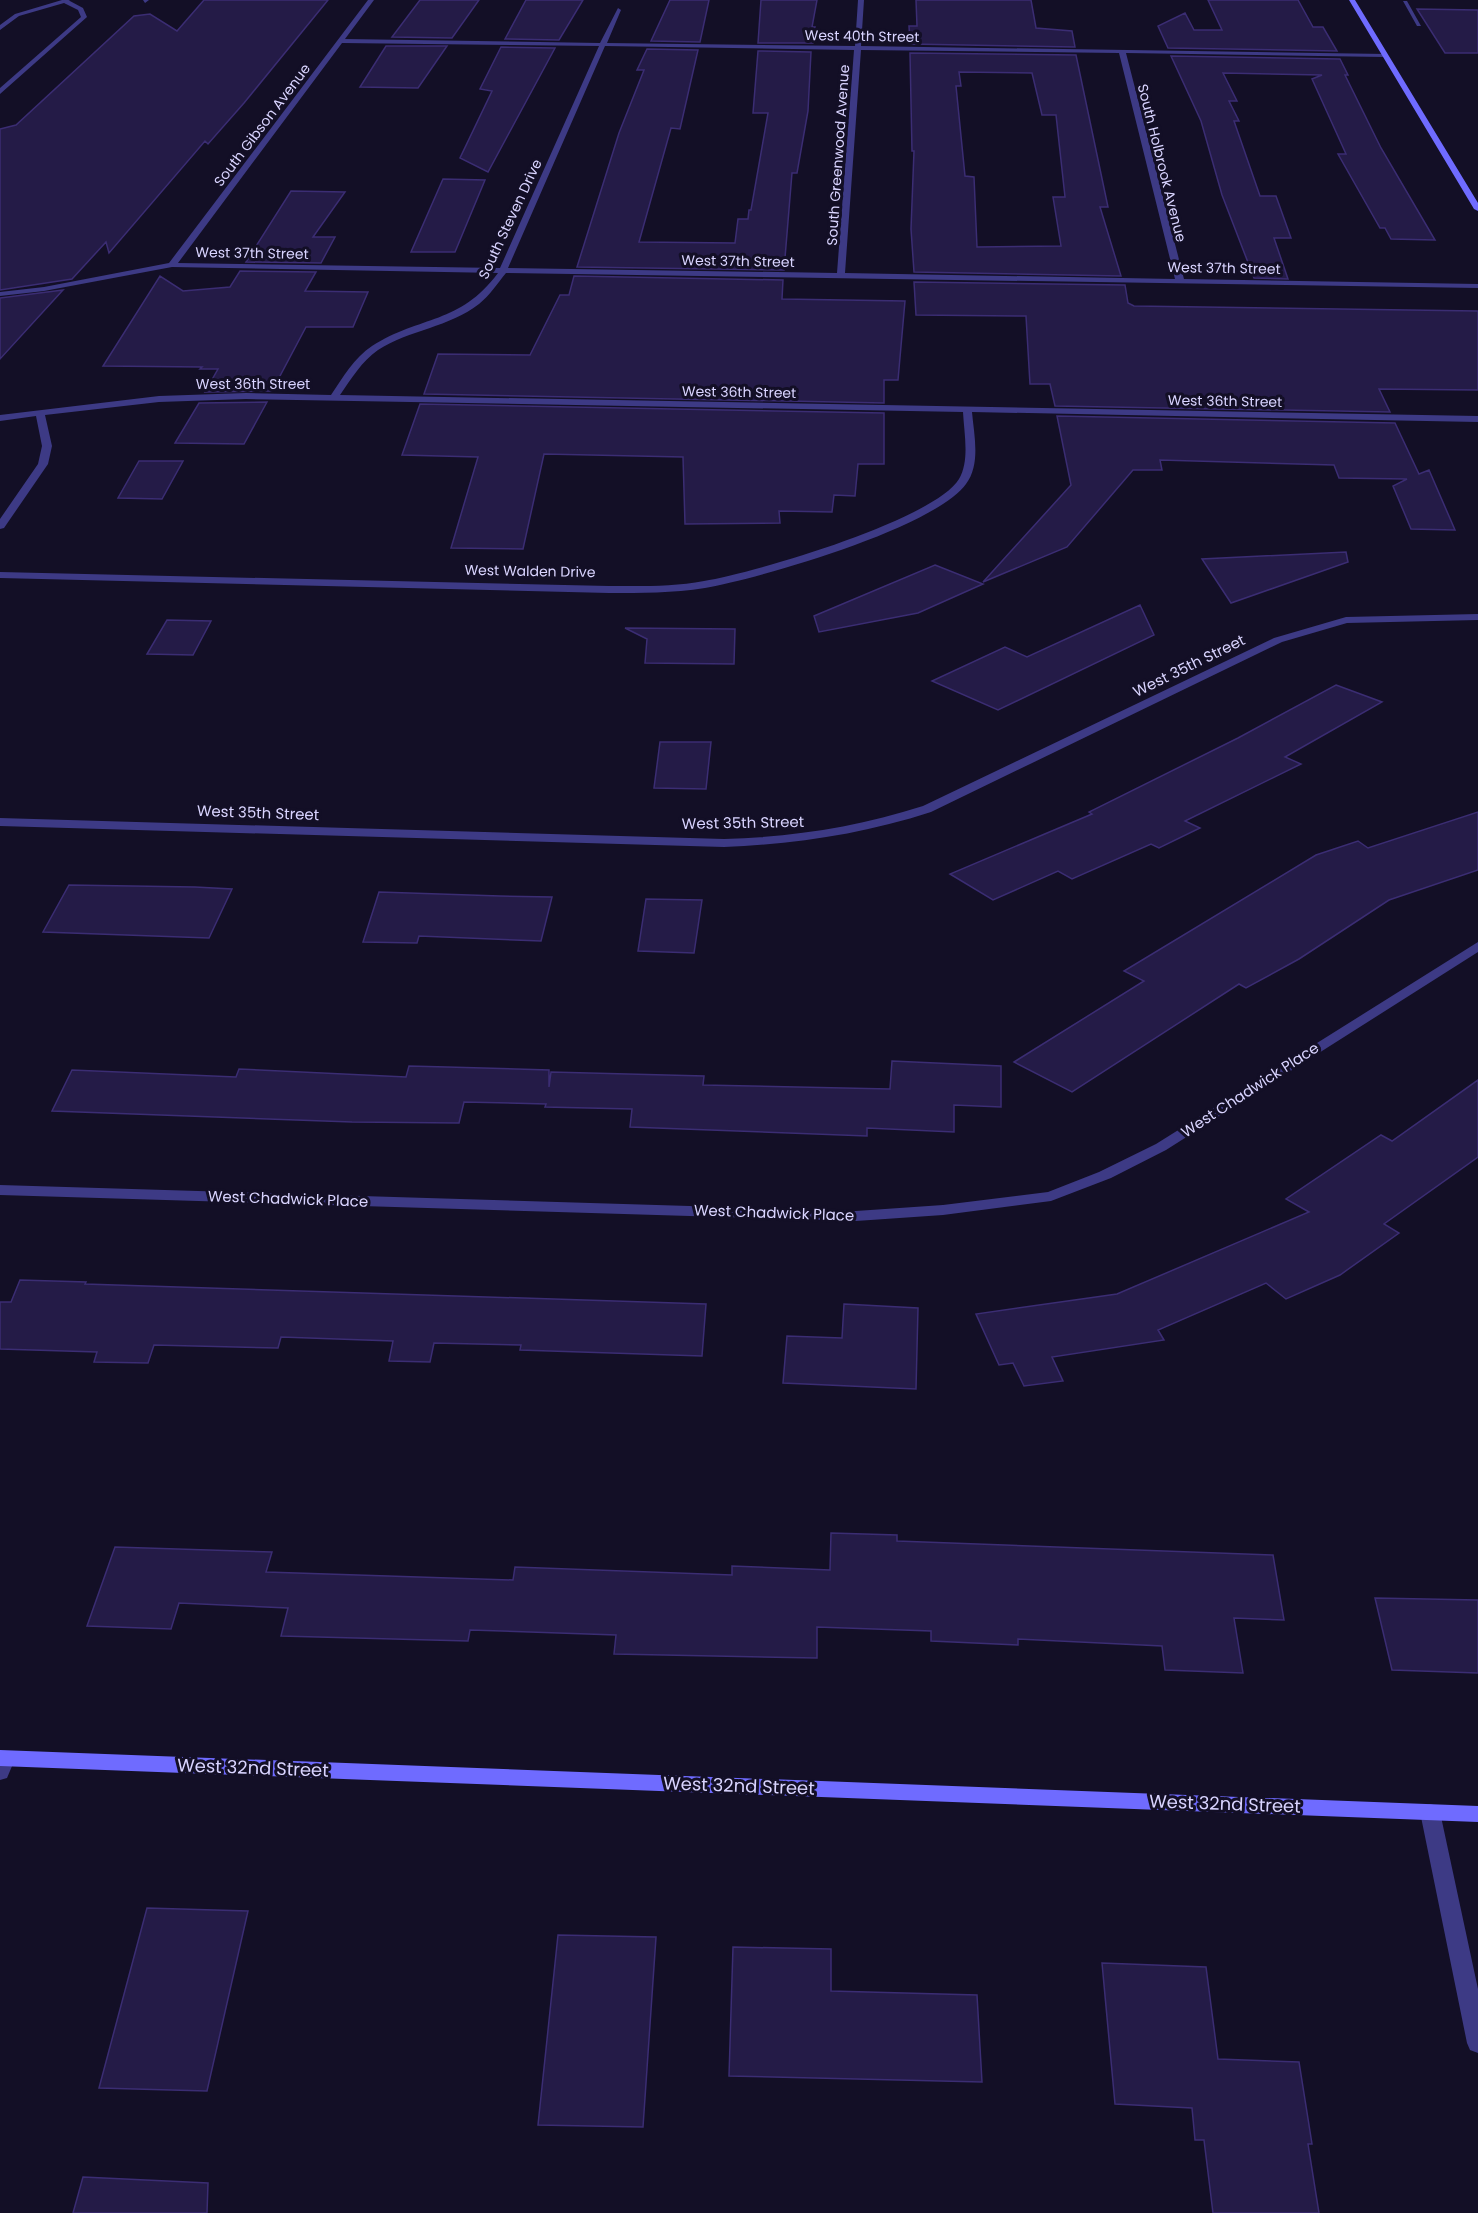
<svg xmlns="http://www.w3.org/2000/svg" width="1478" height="2213" viewBox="0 0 1478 2213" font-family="Poppins,sans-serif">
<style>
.building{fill:#241b47;stroke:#3b2d73;stroke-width:1.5;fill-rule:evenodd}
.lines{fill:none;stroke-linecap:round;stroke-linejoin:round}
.lane{fill:#3d3a85;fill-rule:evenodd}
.street{fill:#3d3a85;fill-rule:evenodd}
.secondary{fill:#6f6bff;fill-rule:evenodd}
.labels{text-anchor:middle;stroke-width:6;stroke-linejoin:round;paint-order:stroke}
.far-street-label{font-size:14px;fill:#d9d4ff;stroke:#130f26}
.street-label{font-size:15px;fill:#d9d4ff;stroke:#130f26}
.near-street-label{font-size:18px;fill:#d9d4ff;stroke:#130f26}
</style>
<rect width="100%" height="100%" fill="#130f26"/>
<!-- building -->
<path class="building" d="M 204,0 L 328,0 L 244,103 L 208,144 L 205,141 L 109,253 L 106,242 L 72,279 L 0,290 L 0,129 L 16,125 L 134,16 L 150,14 L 177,31 Z
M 420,0 L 479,0 L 452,38 L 392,37 Z
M 526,0 L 583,0 L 559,40 L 505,39 Z
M 670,0 L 709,0 L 700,42 L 651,41 Z
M 761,0 L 817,0 L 812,27 L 815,27 L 813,43 L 758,43 Z
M 916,0 L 1031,0 L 1036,28 L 1072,31 L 1075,47 L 910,44 L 909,26 L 917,26 Z
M 1208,0 L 1298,0 L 1313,27 L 1323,27 L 1337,51 L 1168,48 L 1158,26 L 1185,13 L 1194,30 L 1222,30 Z
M 1417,9 L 1478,10 L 1478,53 L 1445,53 Z
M 386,46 L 447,46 L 418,88 L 360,87 Z
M 501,47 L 555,48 L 488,172 L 460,158 L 492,91 L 480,89 Z
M 647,49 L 698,50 L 680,129 L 671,128 L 639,242 L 735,243 L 738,219 L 748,219 L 749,210 L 751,210 L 768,113 L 753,113 L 758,51 L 811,52 L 808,111 L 797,173 L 792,173 L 784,270 L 577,267 L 619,133 L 644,70 L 637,70 Z
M 910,53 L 1076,55 L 1108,207 L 1100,207 L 1121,276 L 914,272 L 911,229 L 914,151 L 912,151 ZM 959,72 L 1032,73 L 1042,115 L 1056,115 L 1065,197 L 1053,197 L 1061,246 L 977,247 L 974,177 L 965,176 L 956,86 L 961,86 Z
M 1171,56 L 1340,59 L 1348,75 L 1345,75 L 1381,148 L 1435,240 L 1391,239 L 1385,228 L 1380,228 L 1338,154 L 1346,154 L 1312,79 L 1322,75 L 1223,73 L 1237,101 L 1229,101 L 1239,121 L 1234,121 L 1260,196 L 1276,196 L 1291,238 L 1274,238 L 1288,279 L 1254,278 L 1222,195 L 1201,121 Z
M 443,179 L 485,180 L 455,252 L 411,252 Z
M 291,191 L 345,192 L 313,237 L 335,237 L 321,263 L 246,262 Z
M 240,271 L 316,272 L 305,291 L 368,292 L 353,327 L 306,327 L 272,391 L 205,392 L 218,369 L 200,369 L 202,367 L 103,366 L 160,276 L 183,291 L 230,287 Z
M 574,276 L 783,280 L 782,299 L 905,301 L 898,380 L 884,380 L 884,403 L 424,394 L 438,354 L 530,355 L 560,295 L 569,295 Z
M 914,282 L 1125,285 L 1128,303 L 1134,306 L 1478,311 L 1478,390 L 1379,389 L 1390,412 L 1055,406 L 1050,384 L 1030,384 L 1026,316 L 916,315 Z
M 63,290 L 0,359 L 0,298 Z
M 267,402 L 244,444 L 175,443 L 199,403 Z
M 420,404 L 884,413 L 884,464 L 858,464 L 855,496 L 834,495 L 832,512 L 779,511 L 780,523 L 685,524 L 683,457 L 544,454 L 523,549 L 451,548 L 478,457 L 402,455 Z
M 1057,416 L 1395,423 L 1419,474 L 1429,470 L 1455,530 L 1411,529 L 1393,486 L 1407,479 L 1339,478 L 1334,465 L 1160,460 L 1162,470 L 1133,470 L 1067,547 L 983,582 L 1071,485 Z
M 139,461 L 183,461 L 162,499 L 118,498 Z
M 1346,552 L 1348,562 L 1231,603 L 1202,559 Z
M 935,565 L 983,584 L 918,613 L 819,632 L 814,616 Z
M 1140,605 L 1154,635 L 998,710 L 932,681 L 1005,647 L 1027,657 Z
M 167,620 L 211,621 L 193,655 L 147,654 Z
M 625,628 L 735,629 L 734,664 L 645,663 L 647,639 Z
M 1336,685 L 1382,702 L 1285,757 L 1301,764 L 1185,821 L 1200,828 L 1159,848 L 1151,844 L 1072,879 L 1058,871 L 993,900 L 950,874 L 1092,814 L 1089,812 L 1238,738 Z
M 660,742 L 711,742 L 706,789 L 654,788 Z
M 1478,812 L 1478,870 L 1389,900 L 1299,959 L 1246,988 L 1239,984 L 1072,1092 L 1014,1062 L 1144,981 L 1124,971 L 1316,855 L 1358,841 L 1368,848 Z
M 69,885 L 195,887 L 232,889 L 209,938 L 43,932 Z
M 379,892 L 500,896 L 552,897 L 541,941 L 419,936 L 417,943 L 363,942 Z
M 646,899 L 702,900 L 694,953 L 638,951 Z
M 892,1061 L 1001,1066 L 1001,1107 L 954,1105 L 954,1132 L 867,1128 L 867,1136 L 630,1127 L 632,1109 L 545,1107 L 546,1104 L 464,1102 L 459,1123 L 352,1122 L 52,1111 L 72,1070 L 236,1077 L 239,1069 L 406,1077 L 409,1066 L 447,1067 L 549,1070 L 549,1087 L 551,1072 L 704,1076 L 703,1085 L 890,1089 Z
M 1478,1080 L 1478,1157 L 1384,1224 L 1399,1233 L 1340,1275 L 1286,1299 L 1266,1283 L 1158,1330 L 1164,1340 L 1052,1357 L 1063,1381 L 1024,1386 L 1013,1363 L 999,1365 L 976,1314 L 1117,1294 L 1309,1212 L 1286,1199 L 1381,1135 L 1392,1141 Z
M 20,1280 L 86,1282 L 85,1284 L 706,1304 L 702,1356 L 520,1350 L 521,1345 L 434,1343 L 430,1362 L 389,1361 L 393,1341 L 281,1337 L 278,1348 L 154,1345 L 148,1363 L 94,1362 L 97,1352 L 0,1349 L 0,1302 L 11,1302 Z
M 844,1304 L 918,1308 L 916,1389 L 783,1383 L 787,1336 L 842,1338 Z
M 831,1533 L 897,1535 L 897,1541 L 1273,1555 L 1284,1620 L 1234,1618 L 1243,1673 L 1165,1670 L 1162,1646 L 1018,1639 L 1018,1645 L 931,1641 L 931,1631 L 817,1627 L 817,1658 L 614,1654 L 616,1635 L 470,1630 L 468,1641 L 281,1636 L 288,1608 L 179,1603 L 171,1629 L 87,1626 L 115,1547 L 272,1552 L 266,1572 L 513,1580 L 515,1567 L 732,1575 L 732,1566 L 830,1570 Z
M 1375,1598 L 1478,1600 L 1478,1673 L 1392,1670 Z
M 147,1908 L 248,1911 L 207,2091 L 99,2088 Z
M 558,1935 L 656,1937 L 643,2127 L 538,2125 Z
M 733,1947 L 831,1949 L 831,1991 L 977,1995 L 982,2082 L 729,2076 Z
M 1102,1963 L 1206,1967 L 1218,2059 L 1299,2062 L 1312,2144 L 1308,2144 L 1319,2213 L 1213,2213 L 1204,2140 L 1195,2140 L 1192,2108 L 1115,2104 Z
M 83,2177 L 208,2183 L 207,2213 L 73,2213 Z"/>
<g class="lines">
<!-- lane -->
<path class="lane" d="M 62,0 L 68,0 L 83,8 L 87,17 L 0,94 L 0,88 L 81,17 L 78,10 L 64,3 L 19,16 L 0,30 L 0,25 L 15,14 Z
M 143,0 L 149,0 L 145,3 Z
M 1403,1 L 1407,1 L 1421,26 L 1417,26 Z"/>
<!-- street -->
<path class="street" d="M 63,0 L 70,0 L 65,3 Z
M 368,0 L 374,0 L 345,39 L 600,43 L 618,8 L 621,10 L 607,43 L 855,46 L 858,0 L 864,0 L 861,46 L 1386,54 L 1384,57 L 1126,53 L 1184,279 L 1478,284 L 1478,288 L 506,273 C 497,284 490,295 479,304 C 450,327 409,330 378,350 C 362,361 351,379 340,395 L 1478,416 L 1478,422 L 972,412 C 974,435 981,464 966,484 C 934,528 761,578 705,588 C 673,593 641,593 609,593 L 0,578 L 0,572 L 609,586 C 640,586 673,587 704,581 C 754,573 934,520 959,479 C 970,460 964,433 963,412 L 246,399 L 159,402 L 45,415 L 52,446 L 48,464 L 4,528 L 0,529 L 0,519 L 38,464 L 42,446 L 36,416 L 0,421 L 0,415 L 159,396 L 246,393 L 331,395 C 343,377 354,358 372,346 C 421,315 459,325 498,273 L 172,267 L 44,291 L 0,296 L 0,292 L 44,287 L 169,263 ZM 342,43 L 599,46 L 500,268 L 178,263 ZM 605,46 L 854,50 L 837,273 L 508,268 ZM 861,50 L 1119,53 L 1175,279 L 845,273 Z
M 1478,614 L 1478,620 L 1347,623 L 1282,642 L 931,812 C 863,834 796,844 724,847 L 0,826 L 0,818 L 724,839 C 793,837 857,827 923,806 L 1274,638 L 1346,617 Z
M 1478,942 L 1478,952 L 1166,1150 L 1111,1178 L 1051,1201 L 943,1215 L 856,1221 L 0,1195 L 0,1185 L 856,1211 L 943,1205 L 1048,1192 L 1099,1172 L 1156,1144 Z
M 5,1751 L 12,1753 L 15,1759 L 7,1778 L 0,1780 L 0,1753 Z
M 1430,1804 L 1437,1806 L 1440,1812 L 1478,1989 L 1478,2053 L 1470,2050 L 1467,2043 L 1420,1812 L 1423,1806 Z"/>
<!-- secondary -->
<path class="secondary" d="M 1349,0 L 1355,0 L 1478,203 L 1478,211 L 1474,209 Z
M 0,1750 L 1478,1806 L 1478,1822 L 0,1766 Z"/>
</g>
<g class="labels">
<!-- far-street labels -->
<g class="far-street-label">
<text transform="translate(862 36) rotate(1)" y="5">West 40th Street</text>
<text transform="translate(262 125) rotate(-53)" y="5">South Gibson Avenue</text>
<text transform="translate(838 155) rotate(-86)" y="5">South Greenwood Avenue</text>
<text transform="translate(1162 163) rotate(76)" y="5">South Holbrook Avenue</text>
<text transform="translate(510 219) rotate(-65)" y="5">South Steven Drive</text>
<text transform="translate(252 253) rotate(1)" y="5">West 37th Street</text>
<text transform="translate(738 261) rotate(1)" y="5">West 37th Street</text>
<text transform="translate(1224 268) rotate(1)" y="5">West 37th Street</text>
<text x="253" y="389">West 36th Street</text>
<text transform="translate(739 392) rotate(1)" y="5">West 36th Street</text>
<text transform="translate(1225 401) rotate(1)" y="5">West 36th Street</text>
<text transform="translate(530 571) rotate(1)" y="5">West Walden Drive</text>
</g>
<!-- street labels -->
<g class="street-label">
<text transform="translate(1189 666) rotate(-26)" y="5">West 35th Street</text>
<text transform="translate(258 813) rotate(2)" y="5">West 35th Street</text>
<text transform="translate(743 823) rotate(-1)" y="5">West 35th Street</text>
<text transform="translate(1250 1090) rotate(-33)" y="5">West Chadwick Place</text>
<text transform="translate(288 1199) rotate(2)" y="5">West Chadwick Place</text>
<text transform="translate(774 1213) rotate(2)" y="5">West Chadwick Place</text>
</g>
<!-- near-street labels -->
<g class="near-street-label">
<text transform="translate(253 1768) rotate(2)" y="6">West 32nd Street</text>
<text transform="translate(739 1786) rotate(2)" y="6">West 32nd Street</text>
<text transform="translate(1225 1804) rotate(2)" y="6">West 32nd Street</text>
</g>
</g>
</svg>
